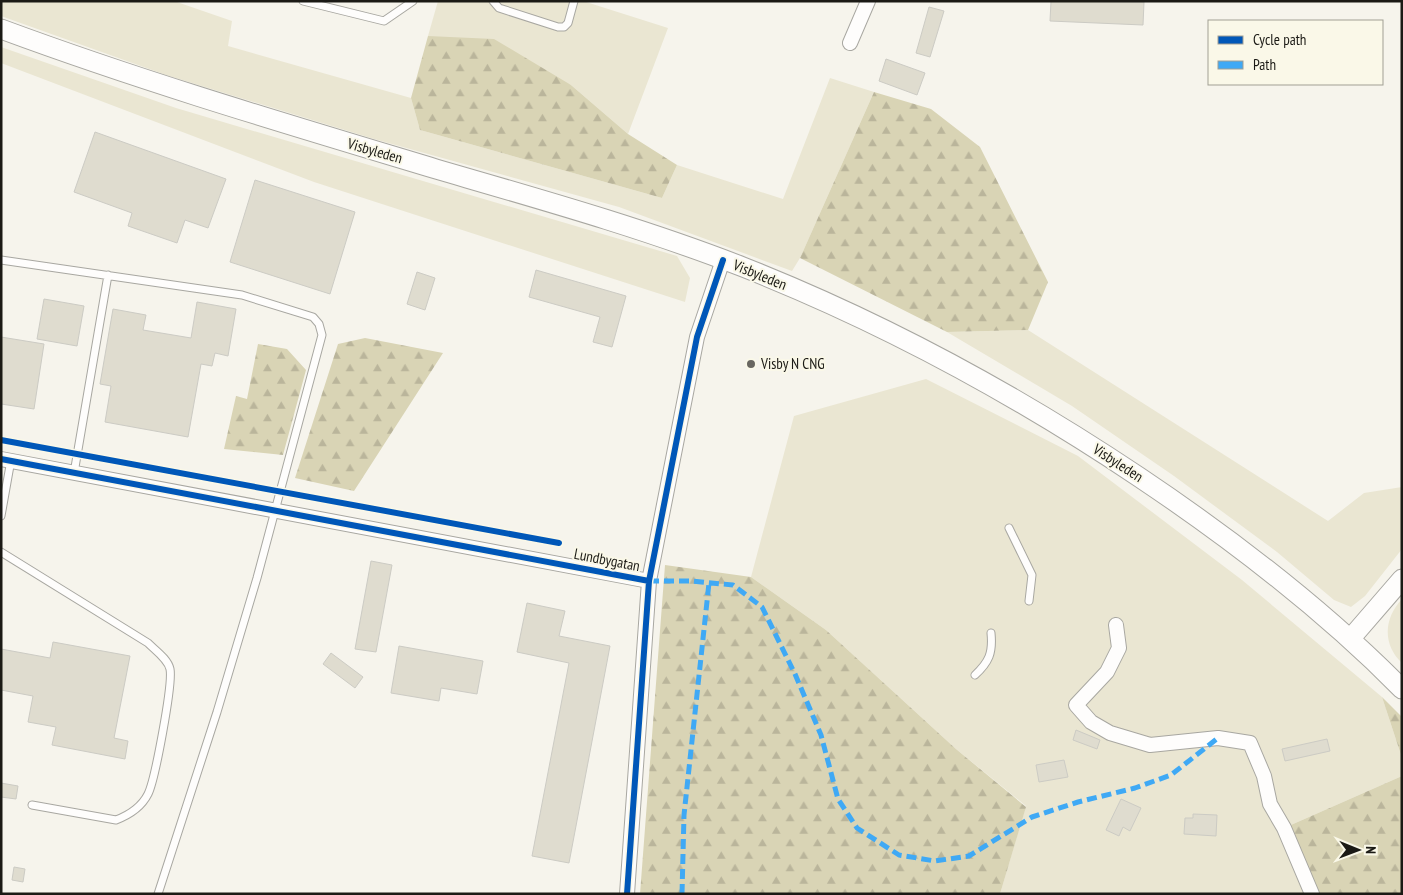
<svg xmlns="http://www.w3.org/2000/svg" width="1403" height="895" viewBox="0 0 1403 895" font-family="'PT Sans Narrow',sans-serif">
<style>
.green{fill:#eae6d2}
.forest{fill:url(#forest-firs)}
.building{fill:#dfdccf;stroke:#cccbc4}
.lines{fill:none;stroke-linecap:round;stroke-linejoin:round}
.lane-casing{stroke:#a8a7a1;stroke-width:9}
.street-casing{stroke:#a8a7a1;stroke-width:16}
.secondary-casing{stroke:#a8a7a1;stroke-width:21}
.lane{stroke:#fefdfc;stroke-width:7}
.street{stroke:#fefdfc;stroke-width:14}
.secondary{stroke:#fefdfc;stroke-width:19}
.quiet{stroke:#3fa9f5;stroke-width:5;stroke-dasharray:10 5;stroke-linecap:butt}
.cycleway-casing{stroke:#faf8e8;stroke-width:9}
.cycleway{stroke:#0057b8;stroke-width:6}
.poi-dot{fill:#686660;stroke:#faf8e8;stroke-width:2}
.labels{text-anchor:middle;stroke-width:4;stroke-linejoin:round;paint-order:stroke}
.street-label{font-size:15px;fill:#1b1a15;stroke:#faf8e8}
.poi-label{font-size:15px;fill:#1b1a15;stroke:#faf8e8;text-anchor:start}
</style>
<defs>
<pattern id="forest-firs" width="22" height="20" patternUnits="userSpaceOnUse" patternTransform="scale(1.25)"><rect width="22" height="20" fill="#d9d4b5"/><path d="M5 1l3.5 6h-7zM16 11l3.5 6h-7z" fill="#bab59b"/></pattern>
</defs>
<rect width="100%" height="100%" fill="#f6f4ec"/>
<!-- green -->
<path class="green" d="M 1,1 L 174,1 L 232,21 L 228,46 L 411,98 L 420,130 L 662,198 L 677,165 L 783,199 L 830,78 L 874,92 L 800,258 L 792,271 L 619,207 L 374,139 L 166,75 L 1,16 Z
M 438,1 L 583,1 L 668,28 L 628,134 L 571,85 L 428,36 Z
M 1,47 L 176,108 L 677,256 L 690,278 L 685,302 L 314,182 L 1,63 Z
M 1028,330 L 1328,521 L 1364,493 L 1402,487 L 1402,549 L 1365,596 L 1351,607 L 1334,600 L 1277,552 L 1174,476 L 1072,406 L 947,332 Z
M 926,379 L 1078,456 L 1242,580 L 1382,697 L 1402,758 L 1402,776 L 1284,828 L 1312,894 L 1000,894 L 1026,806 L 956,749 L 826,630 L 751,577 L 794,416 Z
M 1402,599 L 1402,663 C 1382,644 1384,618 1402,599 Z"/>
<!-- forest -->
<path class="forest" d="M 428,36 L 494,39 L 571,85 L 628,134 L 677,165 L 662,198 L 420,130 L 411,98 Z
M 874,92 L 931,109 L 980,147 L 1048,282 L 1028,330 L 947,332 L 800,258 Z
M 365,338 L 443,353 L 354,491 L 295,478 L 338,344 Z
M 258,344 L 287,349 L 306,370 L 283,455 L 224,449 L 236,396 L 247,399 Z
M 665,565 L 751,577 L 826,630 L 956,749 L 1026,807 L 1000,894 L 640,894 Z
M 1382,697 L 1402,717 L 1402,758 Z
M 1402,776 L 1402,894 L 1312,894 L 1284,828 Z"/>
<!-- building -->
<path class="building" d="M 1051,1 L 1144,2 L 1143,25 L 1050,21 Z
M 929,7 L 944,11 L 930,57 L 916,53 Z
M 886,59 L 925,73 L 917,95 L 879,81 Z
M 95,132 L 226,179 L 208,228 L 185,220 L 177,243 L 128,226 L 132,213 L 74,192 Z
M 255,180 L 355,212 L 330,294 L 230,262 Z
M 536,270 L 626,296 L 612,347 L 593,342 L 600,317 L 529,297 Z
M 417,272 L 435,278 L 425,310 L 407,304 Z
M 44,299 L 84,306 L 77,346 L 37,339 Z
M 197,302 L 236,309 L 228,356 L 215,353 L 212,366 L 201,364 L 188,437 L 105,422 L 111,386 L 100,384 L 113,309 L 146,315 L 143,330 L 191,338 Z
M 1,337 L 44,344 L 34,409 L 1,404 Z
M 371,561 L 392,565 L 376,652 L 355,649 Z
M 527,603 L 565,611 L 559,636 L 610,646 L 569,863 L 532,856 L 569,663 L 517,652 Z
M 53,642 L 130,656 L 114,738 L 128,741 L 125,759 L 52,745 L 56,727 L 28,722 L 33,696 L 1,690 L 1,649 L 50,658 Z
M 399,646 L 483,661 L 477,694 L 441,688 L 439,701 L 391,693 Z
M 331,653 L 363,677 L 355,688 L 323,664 Z
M 1076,730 L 1100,740 L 1097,749 L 1073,740 Z
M 1327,739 L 1330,751 L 1285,761 L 1282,749 Z
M 1064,760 L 1068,777 L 1039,782 L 1036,765 Z
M 1,783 L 18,786 L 16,799 L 1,797 Z
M 1121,799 L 1141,808 L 1130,831 L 1123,827 L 1119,836 L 1106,830 Z
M 1193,814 L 1217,815 L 1216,836 L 1184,834 L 1185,818 L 1193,818 Z
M 14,867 L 25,869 L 23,882 L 12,880 Z"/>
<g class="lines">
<!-- lane casing -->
<g class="lane-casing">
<path id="lane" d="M 303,1 L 384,21 L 413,1
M 493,1 L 499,8 L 558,27 L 564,27 L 568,23 L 574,1
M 1,260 L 242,295 L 313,317 L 319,324 L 322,335 L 257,578 L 217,712 L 158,894
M 74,473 L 108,275
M 1,516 L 11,460
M 1009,528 L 1032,575 L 1029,601
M 1,552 L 148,643 C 155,650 168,659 170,669 C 173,684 155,780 148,794 C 141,808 129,815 116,820 L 32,805
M 975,675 C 989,662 993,653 991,633"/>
</g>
<!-- street casing -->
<g class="street-casing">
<path id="street" d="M 850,43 L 868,1
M 1,459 L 649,581
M 1116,625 L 1119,648 L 1107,672 L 1076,705 L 1091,722 L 1110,733 L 1150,745 L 1218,738 L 1250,743 L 1264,776 L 1270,804 L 1284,828 L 1312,894
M 627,894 L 649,581 L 697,337 L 723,260"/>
</g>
<!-- secondary casing -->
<g class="secondary-casing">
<path id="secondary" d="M 1,29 C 144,82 290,125 436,169 C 539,199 643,228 743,267 C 882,322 1015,394 1139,477 C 1233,540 1322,608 1402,689
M 1351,638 L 1402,579"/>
</g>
<!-- lane -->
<use href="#lane" class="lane"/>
<!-- street -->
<use href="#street" class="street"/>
<!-- secondary -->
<use href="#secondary" class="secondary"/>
<!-- quiet -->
<path class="quiet" d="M 649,581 L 691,581 L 733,585 L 762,607 L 795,674 L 821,735 L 838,799 L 857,828 L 899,855 L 935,861 L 969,856 L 1032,817 L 1078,802 L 1135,788 L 1171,775 L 1218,738
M 682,894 L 684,815 L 709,583"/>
<!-- cycleway casing -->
<g class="cycleway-casing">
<path id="cycleway" d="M 1,440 L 559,543
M 1,459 L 649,581
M 627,894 L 649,581 L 697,337 L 723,260"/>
</g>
<!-- cycleway -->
<use href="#cycleway" class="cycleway"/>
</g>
<!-- markers -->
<circle class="poi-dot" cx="751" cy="364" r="5"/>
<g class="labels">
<!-- street labels -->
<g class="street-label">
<text transform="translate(375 151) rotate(16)" y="5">Visbyleden</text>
<text transform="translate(760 275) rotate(22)" y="5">Visbyleden</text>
<text transform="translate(1118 463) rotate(33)" y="5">Visbyleden</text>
<text transform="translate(607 560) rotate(11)" y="5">Lundbygatan</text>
</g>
<!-- poi labels -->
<g class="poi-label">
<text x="761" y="369">Visby N CNG</text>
</g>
</g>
<!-- border -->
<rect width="1403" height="895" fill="none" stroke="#1b1a15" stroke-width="5"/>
<!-- legend -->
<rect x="1208" y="20" width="175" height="65" fill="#faf8e8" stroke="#a19f94"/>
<rect x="1218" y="36" width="25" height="8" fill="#0057b8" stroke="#a19f94"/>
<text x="1253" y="45" font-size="15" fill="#1b1a15">Cycle path</text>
<rect x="1218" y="61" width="25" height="8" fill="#3fa9f5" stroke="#a19f94"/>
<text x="1253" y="70" font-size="15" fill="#1b1a15">Path</text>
<!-- north arrow -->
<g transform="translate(1358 850) rotate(91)" stroke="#faf8e8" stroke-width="4" paint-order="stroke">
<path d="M0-4L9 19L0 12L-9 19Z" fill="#1b1a15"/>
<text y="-8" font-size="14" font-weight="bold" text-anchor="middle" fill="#1b1a15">N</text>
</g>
</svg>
